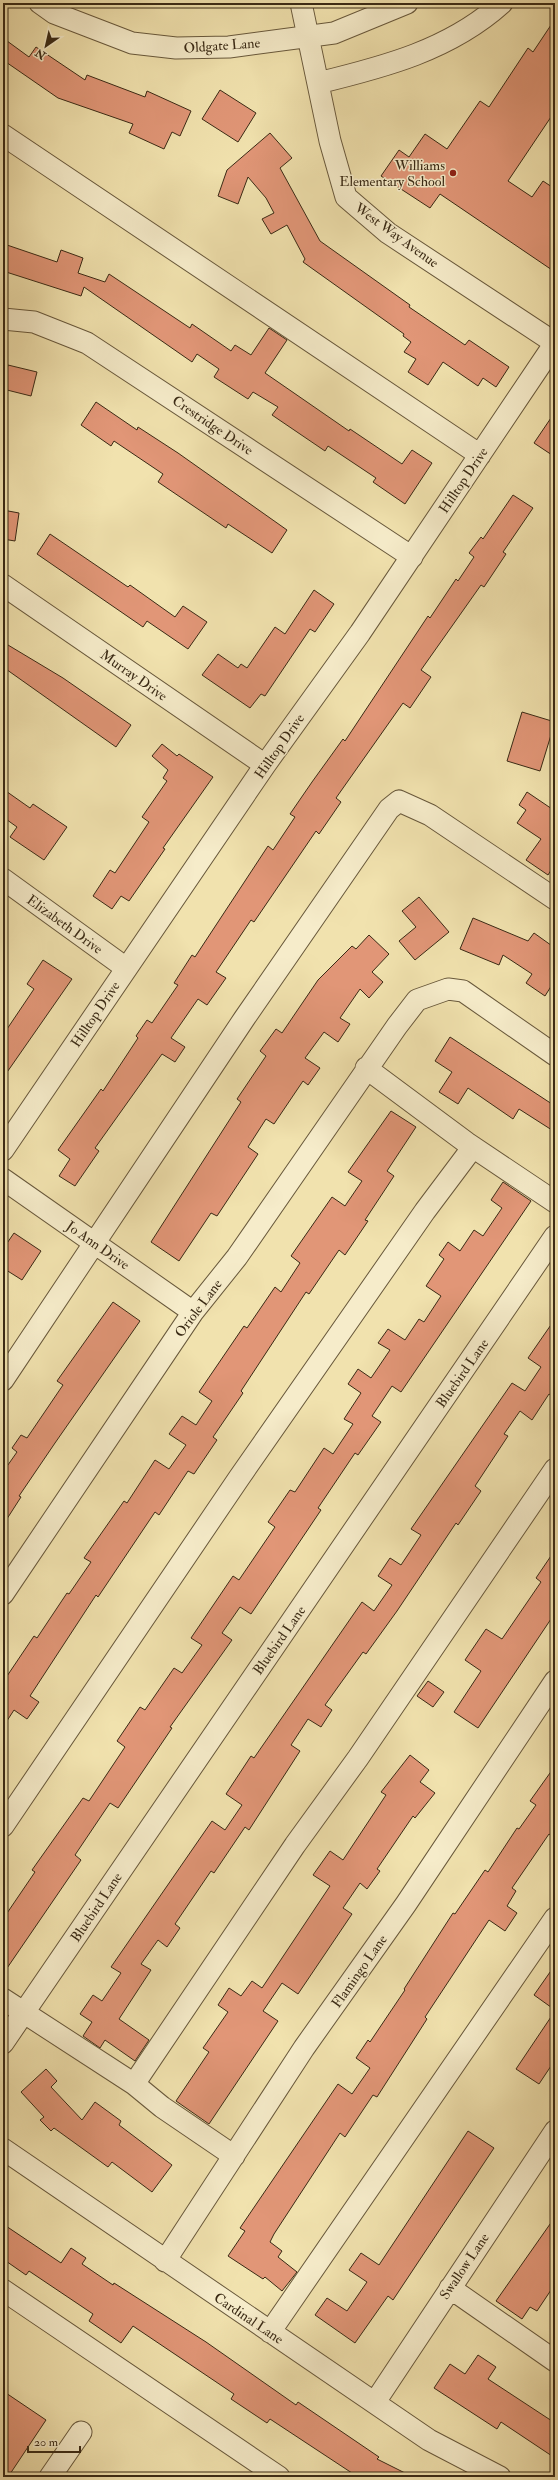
<svg xmlns="http://www.w3.org/2000/svg" width="558" height="2480" viewBox="0 0 558 2480" font-family="'IM FELL Double Pica',serif">
<style>
.building{fill:#e19677;stroke:#3a2a15}
.lines{fill:none;stroke-linecap:round;stroke-linejoin:round}
.minor-casing{stroke:#68583b;stroke-width:23}
.minor{stroke:#f6ecca;stroke-width:21}
.poi-dot{fill:#8f2418;stroke:#f6ecca;stroke-width:1.5}
.labels{text-anchor:middle;stroke-width:3;stroke-linejoin:round;paint-order:stroke}
.street-label{font-size:14px;fill:#3a2a15;stroke:#f6ecca}
.poi-label{font-size:14px;fill:#3a2a15;stroke:#f6ecca;text-anchor:end}
</style>
<rect width="100%" height="100%" fill="#f1e2ae"/>
<filter id="stains"><feTurbulence type="fractalNoise" baseFrequency=".005" numOctaves="4"/><feColorMatrix values="0 0 0 0 .2 0 0 0 0 .09 0 0 0 0 .02 0 0 0 .5 -.17"/></filter>
<radialGradient id="worn" r=".72"><stop offset=".6" stop-color="#630" stop-opacity="0"/><stop offset="1" stop-color="#630" stop-opacity=".3"/></radialGradient>
<!-- building -->
<path class="building" d="M 555,19 L 555,111 L 508,181 L 532,197 L 543,181 L 555,189 L 555,272 L 440,194 L 430,208 L 381,176 L 399,150 L 409,157 L 425,134 L 447,149 L 480,101 L 489,107 L 528,48 L 533,52 Z
M 3,38 L 29,57 L 36,47 L 85,80 L 87,75 L 145,97 L 147,91 L 191,111 L 180,136 L 172,132 L 164,149 L 129,133 L 133,124 L 58,98 L 3,60 Z
M 220,90 L 256,113 L 238,142 L 202,119 Z
M 270,133 L 292,158 L 280,168 L 320,241 L 410,305 L 409,307 L 465,345 L 469,340 L 509,367 L 496,387 L 483,378 L 478,386 L 443,362 L 428,385 L 408,372 L 416,359 L 404,352 L 411,342 L 403,336 L 404,334 L 303,262 L 305,259 L 287,225 L 271,234 L 262,219 L 274,213 L 266,198 L 248,177 L 238,204 L 218,196 L 227,170 Z
M 7,245 L 57,262 L 61,250 L 83,258 L 78,273 L 105,282 L 109,274 L 190,328 L 192,324 L 231,351 L 235,345 L 251,355 L 269,328 L 287,340 L 265,373 L 349,431 L 350,429 L 402,464 L 412,450 L 432,463 L 405,504 L 373,482 L 376,478 L 328,446 L 325,451 L 272,415 L 278,407 L 253,392 L 248,399 L 214,377 L 219,369 L 197,354 L 192,362 L 84,287 L 81,296 L 3,271 L 3,258 Z
M 8,365 L 37,372 L 31,396 L 3,389 Z
M 96,402 L 137,430 L 138,427 L 178,453 L 287,530 L 272,553 L 228,524 L 226,528 L 158,482 L 163,474 L 114,441 L 111,446 L 81,425 Z
M 555,412 L 555,457 L 534,443 Z
M 513,495 L 533,508 L 503,552 L 506,554 L 484,587 L 481,585 L 421,670 L 431,677 L 410,708 L 403,703 L 336,798 L 341,802 L 319,834 L 316,831 L 254,922 L 251,920 L 216,972 L 226,978 L 207,1005 L 198,999 L 171,1038 L 185,1047 L 175,1062 L 162,1054 L 95,1148 L 99,1151 L 75,1186 L 59,1176 L 70,1159 L 58,1150 L 101,1089 L 103,1091 L 138,1038 L 136,1036 L 147,1020 L 152,1023 L 178,985 L 174,983 L 192,955 L 195,957 L 268,846 L 273,850 L 295,817 L 290,814 L 312,782 L 343,739 L 345,741 L 428,616 L 430,618 L 456,579 L 458,581 L 474,557 L 469,553 L 481,537 L 483,539 Z
M 3,510 L 19,513 L 15,541 L 3,539 Z
M 50,534 L 128,587 L 130,585 L 175,617 L 183,606 L 207,622 L 188,649 L 147,621 L 143,627 L 37,554 Z
M 314,590 L 334,604 L 315,632 L 310,629 L 265,696 L 261,694 L 250,708 L 202,675 L 218,654 L 238,668 L 241,664 L 247,668 L 275,627 L 285,634 Z
M 3,642 L 63,678 L 131,725 L 116,747 L 3,667 Z
M 522,712 L 555,722 L 540,771 L 507,761 Z
M 162,744 L 177,756 L 179,754 L 213,777 L 163,848 L 165,849 L 129,901 L 121,896 L 112,909 L 93,896 L 110,870 L 115,873 L 149,822 L 142,817 L 167,781 L 163,778 L 168,770 L 152,756 Z
M 3,789 L 30,808 L 33,804 L 67,827 L 44,860 L 10,837 L 17,827 L 3,817 Z
M 527,792 L 555,811 L 555,864 L 548,875 L 526,860 L 541,839 L 517,823 L 526,810 L 519,805 Z
M 419,897 L 449,932 L 415,960 L 399,941 L 416,927 L 402,911 Z
M 473,918 L 528,941 L 534,933 L 555,948 L 555,980 L 545,996 L 526,983 L 532,974 L 503,955 L 499,965 L 460,949 Z
M 369,935 L 389,954 L 372,972 L 383,982 L 369,998 L 360,989 L 340,1018 L 350,1024 L 338,1042 L 324,1032 L 305,1058 L 320,1068 L 308,1085 L 303,1081 L 274,1124 L 266,1119 L 248,1147 L 258,1154 L 217,1216 L 211,1213 L 179,1261 L 151,1242 L 241,1102 L 237,1099 L 266,1056 L 260,1051 L 276,1029 L 282,1033 L 318,980 L 352,946 L 356,949 Z
M 43,960 L 72,979 L 3,1078 L 3,1035 L 34,989 L 27,984 Z
M 450,1037 L 555,1106 L 555,1132 L 519,1109 L 513,1119 L 468,1088 L 458,1104 L 439,1092 L 452,1072 L 435,1061 Z
M 391,1111 L 416,1127 L 387,1171 L 394,1176 L 365,1220 L 368,1221 L 345,1255 L 339,1250 L 309,1294 L 306,1292 L 241,1391 L 243,1393 L 213,1437 L 217,1440 L 194,1474 L 188,1471 L 159,1515 L 155,1512 L 98,1597 L 96,1595 L 30,1696 L 39,1702 L 27,1719 L 14,1710 L 3,1727 L 3,1682 L 34,1636 L 37,1638 L 67,1593 L 69,1594 L 91,1562 L 84,1558 L 124,1501 L 127,1503 L 155,1460 L 169,1469 L 186,1445 L 169,1434 L 182,1416 L 196,1425 L 212,1401 L 199,1392 L 244,1326 L 247,1328 L 275,1287 L 281,1292 L 300,1263 L 291,1256 L 332,1197 L 345,1206 L 362,1181 L 348,1172 Z
M 503,1182 L 531,1201 L 401,1392 L 392,1386 L 372,1416 L 381,1422 L 358,1455 L 355,1453 L 318,1508 L 321,1510 L 251,1614 L 240,1607 L 222,1633 L 232,1640 L 170,1727 L 172,1728 L 118,1808 L 110,1803 L 75,1855 L 81,1860 L 3,1974 L 3,1919 L 35,1872 L 32,1870 L 83,1798 L 89,1801 L 125,1747 L 117,1741 L 140,1707 L 145,1710 L 174,1668 L 182,1673 L 202,1645 L 191,1638 L 233,1576 L 239,1580 L 275,1527 L 268,1522 L 290,1490 L 295,1492 L 324,1448 L 333,1454 L 353,1424 L 344,1419 L 361,1393 L 348,1384 L 358,1369 L 371,1378 L 390,1350 L 378,1343 L 388,1329 L 405,1340 L 419,1319 L 424,1322 L 441,1296 L 426,1286 L 444,1259 L 439,1255 L 448,1242 L 460,1251 L 474,1230 L 483,1236 L 502,1208 L 491,1200 Z
M 14,1233 L 41,1251 L 22,1280 L 3,1268 L 3,1249 Z
M 113,1302 L 140,1321 L 55,1443 L 19,1496 L 21,1497 L 3,1525 L 3,1472 L 17,1452 L 12,1448 L 21,1435 L 27,1438 L 63,1385 L 57,1381 Z
M 555,1319 L 555,1398 L 549,1394 L 532,1420 L 520,1411 L 504,1434 L 508,1436 L 475,1486 L 481,1491 L 458,1525 L 456,1523 L 397,1611 L 366,1654 L 363,1652 L 325,1705 L 332,1710 L 321,1727 L 308,1719 L 291,1745 L 300,1751 L 249,1830 L 245,1827 L 214,1873 L 211,1871 L 175,1924 L 180,1928 L 167,1947 L 158,1940 L 141,1964 L 151,1970 L 119,2019 L 149,2040 L 135,2061 L 105,2040 L 100,2048 L 83,2036 L 92,2022 L 80,2014 L 93,1995 L 102,2001 L 121,1973 L 111,1967 L 212,1821 L 225,1830 L 242,1805 L 226,1794 L 251,1756 L 254,1758 L 362,1602 L 374,1611 L 392,1585 L 378,1576 L 390,1558 L 401,1565 L 421,1535 L 411,1529 L 512,1383 L 525,1391 L 541,1367 L 528,1358 Z
M 555,1550 L 555,1613 L 478,1728 L 454,1712 L 481,1671 L 465,1660 L 486,1629 L 502,1639 L 541,1582 L 536,1578 Z
M 428,1681 L 444,1692 L 433,1707 L 417,1696 Z
M 410,1755 L 429,1770 L 420,1782 L 435,1793 L 415,1818 L 413,1816 L 377,1869 L 380,1871 L 367,1889 L 360,1883 L 343,1908 L 352,1914 L 298,1994 L 282,1983 L 263,2011 L 278,2021 L 209,2124 L 176,2101 L 209,2052 L 203,2048 L 228,2012 L 218,2005 L 229,1988 L 241,1996 L 252,1981 L 262,1988 L 330,1886 L 313,1875 L 330,1851 L 343,1860 L 386,1795 L 381,1792 Z
M 555,1766 L 555,1838 L 549,1834 L 512,1888 L 516,1891 L 507,1906 L 517,1913 L 505,1931 L 489,1920 L 425,2017 L 427,2019 L 377,2097 L 373,2095 L 345,2137 L 340,2133 L 274,2234 L 270,2242 L 282,2251 L 278,2257 L 297,2272 L 282,2291 L 265,2277 L 263,2279 L 228,2256 L 245,2231 L 240,2228 L 338,2084 L 352,2094 L 370,2068 L 356,2058 L 368,2040 L 370,2042 L 405,1990 L 404,1989 L 453,1913 L 455,1914 L 485,1870 L 488,1872 L 517,1828 L 519,1829 L 536,1805 L 530,1801 Z
M 555,1965 L 555,2010 L 534,1995 Z
M 555,2011 L 555,2060 L 539,2084 L 516,2069 Z
M 46,2069 L 57,2081 L 51,2087 L 82,2120 L 95,2102 L 121,2121 L 119,2125 L 172,2165 L 152,2192 L 112,2162 L 108,2167 L 54,2128 L 51,2131 L 40,2120 L 44,2117 L 21,2092 Z
M 468,2131 L 494,2148 L 393,2300 L 388,2296 L 355,2343 L 315,2315 L 327,2298 L 347,2311 L 367,2282 L 349,2270 L 361,2253 L 379,2265 Z
M 555,2217 L 555,2284 L 537,2311 L 530,2307 L 522,2319 L 496,2301 Z
M 3,2224 L 61,2263 L 71,2248 L 86,2258 L 82,2264 L 113,2285 L 114,2283 L 206,2342 L 296,2405 L 298,2402 L 379,2457 L 377,2459 L 413,2477 L 358,2477 L 270,2419 L 267,2423 L 231,2399 L 234,2394 L 133,2326 L 121,2343 L 89,2321 L 93,2314 L 29,2271 L 26,2275 L 3,2259 Z
M 478,2355 L 496,2367 L 488,2379 L 555,2423 L 555,2458 L 501,2422 L 497,2429 L 434,2388 L 450,2364 L 465,2374 Z
M 3,2391 L 46,2420 L 8,2477 L 3,2477 Z"/>
<g class="lines">
<!-- minor casing -->
<g class="minor-casing">
<path id="minor" d="M 40,3 L 54,13 L 132,43 L 176,48 L 229,47 L 334,33 L 407,3
M 301,3 L 330,141 L 346,197 L 388,233 L 555,343
M 318,83 C 384,67 450,50 502,3
M 3,135 L 480,455
M 3,319 L 34,322 L 87,343 L 412,557
M 3,585 L 265,765
M 3,879 L 126,968
M 366,1068 L 467,1143 L 555,1202
M 3,1150 L 265,765 L 360,633 L 555,343
M 3,1179 L 193,1312
M 3,1380 L 244,1019 L 389,809 L 399,801 L 430,815 L 555,899
M 3,1594 L 193,1312 L 237,1257 L 397,1026 L 417,1000 L 448,989 L 463,991 L 555,1055
M 3,1826 L 239,1478 L 425,1211 L 473,1147
M 3,1999 L 134,2084 L 295,1845 L 358,1758 L 555,1469
M 3,2043 L 555,1236
M 134,2084 L 162,2107 L 234,2156
M 3,2149 L 429,2440 L 500,2477
M 165,2261 L 304,2048 L 406,1904 L 555,1681
M 450,2288 L 555,2361
M 3,2290 L 279,2477
M 270,2332 L 555,1918
M 375,2402 L 555,2131
M 50,2477 L 81,2432"/>
</g>
<!-- minor -->
<use href="#minor" class="minor"/>
</g>
<!-- markers -->
<circle class="poi-dot" cx="453" cy="173" r="4"/>
<g class="labels">
<!-- street labels -->
<g class="street-label">
<text transform="translate(222 45) rotate(-4)" y="5">Oldgate Lane</text>
<text transform="translate(397 235) rotate(36)" y="5">West Way Avenue</text>
<text transform="translate(213 425) rotate(34)" y="5">Crestridge Drive</text>
<text transform="translate(463 480) rotate(-56)" y="5">Hilltop Drive</text>
<text transform="translate(134 675) rotate(35)" y="5">Murray Drive</text>
<text transform="translate(279 746) rotate(-55)" y="5">Hilltop Drive</text>
<text transform="translate(65 924) rotate(36)" y="5">Elizabeth Drive</text>
<text transform="translate(95 1014) rotate(-56)" y="5">Hilltop Drive</text>
<text transform="translate(98 1245) rotate(35)" y="5">Jo Ann Drive</text>
<text transform="translate(198 1308) rotate(-53)" y="5">Oriole Lane</text>
<text transform="translate(462 1373) rotate(-55)" y="5">Bluebird Lane</text>
<text transform="translate(279 1640) rotate(-55)" y="5">Bluebird Lane</text>
<text transform="translate(96 1907) rotate(-56)" y="5">Bluebird Lane</text>
<text transform="translate(359 1971) rotate(-55)" y="5">Flamingo Lane</text>
<text transform="translate(464 2266) rotate(-56)" y="5">Swallow Lane</text>
<text transform="translate(249 2318) rotate(34)" y="5">Cardinal Lane</text>
</g>
<!-- poi labels -->
<g class="poi-label">
<text x="445" y="170">Williams<tspan x="445" dy="16">Elementary School</tspan></text>
</g>
</g>
<!-- margin -->
<rect width="558" height="2480" fill="none" stroke="#f1e2ae" stroke-width="16"/>
<rect x="4" y="4" width="550" height="2472" fill="none" stroke="#3a2a15" stroke-width="2"/>
<rect x="8" y="8" width="542" height="2464" fill="none" stroke="#3a2a15"/>
<!-- north arrow -->
<g transform="translate(46 46) rotate(214)" stroke="#f6ecca" stroke-width="3" paint-order="stroke">
<path d="M0-3L7 15L0 10L-7 15Z" fill="#3a2a15"/>
<text y="-6" font-size="11" font-weight="bold" text-anchor="middle" fill="#3a2a15">N</text>
</g>
<!-- scale -->
<path d="M28 2446v6h52v-6" fill="none" stroke="#3a2a15" stroke-width="2"/>
<text x="34" y="2446" font-size="12" fill="#3a2a15" stroke="#f6ecca" stroke-width="3" paint-order="stroke">20 m</text>
<rect width="100%" height="100%" filter="url(#stains)"/>
<rect width="100%" height="100%" fill="url(#worn)"/>
</svg>
